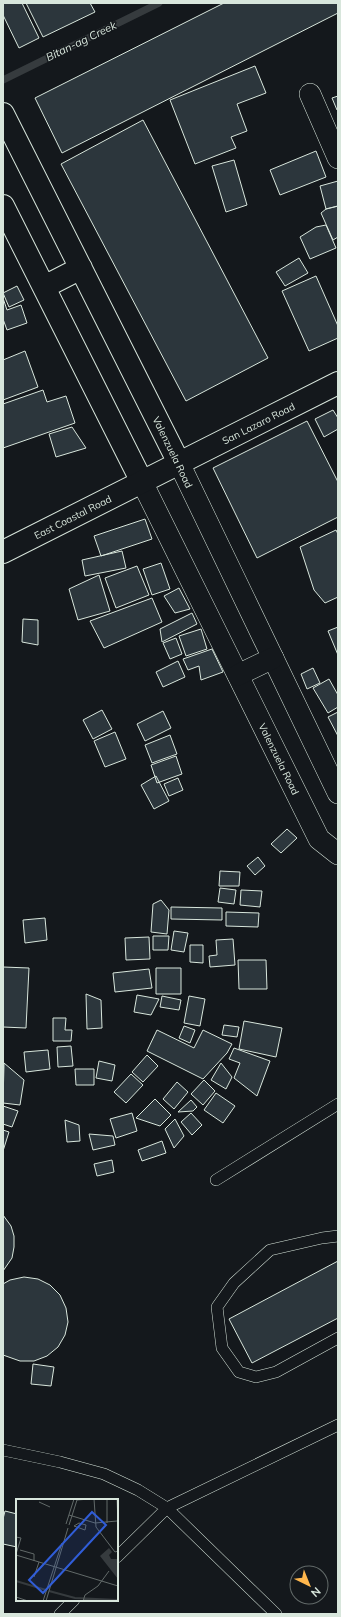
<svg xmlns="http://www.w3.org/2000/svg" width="341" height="1617" viewBox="0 0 341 1617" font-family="Mulish,sans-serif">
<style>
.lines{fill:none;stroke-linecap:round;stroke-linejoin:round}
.stream{stroke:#363b3e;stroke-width:7}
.building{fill:#2c363c;stroke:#d8e6dc}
.service-casing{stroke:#d8e6dc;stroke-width:12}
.minor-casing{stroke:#d8e6dc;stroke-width:22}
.tertiary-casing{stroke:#d8e6dc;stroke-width:24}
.primary-casing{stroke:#d8e6dc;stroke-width:24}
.service{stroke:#14181c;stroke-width:11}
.minor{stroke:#14181c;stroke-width:21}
.tertiary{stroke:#14181c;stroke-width:22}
.primary{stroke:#14181c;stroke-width:22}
.labels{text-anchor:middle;stroke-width:3;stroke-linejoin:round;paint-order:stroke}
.street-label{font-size:10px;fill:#d8e6dc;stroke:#14181c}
.water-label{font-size:11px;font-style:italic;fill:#d8e6dc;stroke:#14181c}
.inset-river{fill:none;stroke:#363b3e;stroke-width:2}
.inset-road{fill:none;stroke:#626a69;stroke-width:1}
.view{fill:#305dd8;fill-opacity:0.15;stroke:#305dd8;stroke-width:2}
.inset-edge{fill:none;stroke:#d8e6dc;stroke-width:2}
</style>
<rect width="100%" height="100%" fill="#14181c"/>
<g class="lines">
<!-- stream -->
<path class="stream" d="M 3,80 L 159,3"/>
</g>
<!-- building -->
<path class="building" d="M 3,3 L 22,3 L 39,38 L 19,48 L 3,15 Z
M 26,3 L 90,3 L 95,12 L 43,37 Z
M 224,3 L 338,3 L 338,13 L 62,153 L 35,98 Z
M 255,66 L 266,93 L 237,104 L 247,131 L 231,137 L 236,148 L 195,164 L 170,100 Z
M 338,96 L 338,110 L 337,110 L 332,98 Z
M 143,120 L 268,358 L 186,401 L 61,164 Z
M 316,151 L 326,177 L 280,195 L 270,170 Z
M 234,160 L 247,205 L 226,212 L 212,166 Z
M 338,181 L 338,206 L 326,209 L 320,186 Z
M 338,206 L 338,237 L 333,240 L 321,213 L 326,209 Z
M 326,225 L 336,248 L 310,259 L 300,237 L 316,227 Z
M 299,258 L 308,273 L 285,286 L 276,272 Z
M 316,276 L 338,326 L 338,338 L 309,351 L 282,291 Z
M 17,286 L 24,300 L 9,307 L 3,293 Z
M 3,298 L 7,310 L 21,305 L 27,323 L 7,330 L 3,319 Z
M 25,351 L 38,387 L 3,400 L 3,360 Z
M 43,390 L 47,402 L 66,396 L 75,423 L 3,448 L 3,404 Z
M 333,410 L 338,418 L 338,429 L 324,437 L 315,419 Z
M 307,421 L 338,482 L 338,517 L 257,558 L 213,468 Z
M 72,427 L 86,448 L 56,457 L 49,434 Z
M 145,519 L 152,539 L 101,556 L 94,536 Z
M 336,530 L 338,534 L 338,597 L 325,603 L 314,590 L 300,547 Z
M 122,551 L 126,568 L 85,576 L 82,560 Z
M 161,563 L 170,589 L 152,595 L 143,569 Z
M 137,566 L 149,595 L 116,608 L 105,578 Z
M 99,575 L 110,611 L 78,620 L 69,589 Z
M 179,588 L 190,609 L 175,613 L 164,596 Z
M 152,598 L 162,622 L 104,648 L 90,621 Z
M 192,613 L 197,624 L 162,642 L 160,629 Z
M 23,619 L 38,620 L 38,645 L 22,642 Z
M 338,627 L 338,655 L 328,631 Z
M 201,629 L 207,649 L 186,656 L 179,636 Z
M 176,638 L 182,654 L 170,659 L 163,643 Z
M 212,649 L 223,672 L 201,680 L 199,666 L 188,670 L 183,659 Z
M 178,661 L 185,677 L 163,687 L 156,672 Z
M 313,668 L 320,683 L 307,689 L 301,674 Z
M 329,679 L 338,695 L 338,707 L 328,713 L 313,688 Z
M 102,710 L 112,729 L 93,739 L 83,720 Z
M 163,711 L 171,728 L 145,741 L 137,724 Z
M 338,712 L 338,736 L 328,717 Z
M 115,732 L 126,759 L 105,767 L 94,741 Z
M 170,735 L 177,754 L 152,763 L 145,745 Z
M 176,756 L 182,774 L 157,783 L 151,765 Z
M 156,776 L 169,801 L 154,809 L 141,785 Z
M 178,778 L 183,790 L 169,796 L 164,784 Z
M 287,829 L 297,838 L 281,853 L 271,844 Z
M 258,857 L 265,866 L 255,875 L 247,866 Z
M 220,871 L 240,872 L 239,886 L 219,886 Z
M 220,888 L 236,890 L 234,904 L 218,902 Z
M 241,890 L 262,891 L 260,907 L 240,905 Z
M 161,900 L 169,910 L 167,934 L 151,932 L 153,904 Z
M 171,907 L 222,908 L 222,920 L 171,919 Z
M 226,912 L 259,913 L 258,927 L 226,926 Z
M 45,918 L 47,940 L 25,943 L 23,920 Z
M 174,931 L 188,933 L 184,952 L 171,950 Z
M 153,936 L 169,936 L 168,950 L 153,950 Z
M 149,937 L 150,959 L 126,960 L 125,938 Z
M 233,939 L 235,965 L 210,967 L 209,956 L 217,955 L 216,940 Z
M 190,945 L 203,945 L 203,963 L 190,962 Z
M 238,960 L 266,960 L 267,989 L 239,989 Z
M 3,967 L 29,968 L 26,1028 L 3,1027 Z
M 156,968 L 181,968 L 181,994 L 156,994 Z
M 149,969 L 152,988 L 115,992 L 113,973 Z
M 86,994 L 101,1000 L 102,1028 L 87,1029 Z
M 137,995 L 159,999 L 151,1015 L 134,1012 Z
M 162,996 L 181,1000 L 179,1010 L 160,1007 Z
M 189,996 L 205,999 L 200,1026 L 184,1023 Z
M 53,1018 L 66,1018 L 65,1030 L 72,1030 L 71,1041 L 53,1041 Z
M 244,1021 L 282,1028 L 276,1057 L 239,1049 Z
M 224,1025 L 239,1027 L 237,1037 L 222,1035 Z
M 184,1026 L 195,1030 L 190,1043 L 179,1038 Z
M 157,1030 L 194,1048 L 203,1030 L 232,1044 L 227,1053 L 203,1079 L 147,1051 Z
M 71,1046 L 73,1066 L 58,1067 L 57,1047 Z
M 234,1048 L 270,1061 L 257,1096 L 234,1078 L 240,1063 L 229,1059 Z
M 48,1050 L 50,1069 L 26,1072 L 24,1052 Z
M 147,1055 L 158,1066 L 143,1082 L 132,1072 Z
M 99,1061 L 115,1065 L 112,1081 L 96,1078 Z
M 4,1063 L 24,1080 L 20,1105 L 3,1103 Z
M 221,1063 L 232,1077 L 226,1089 L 211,1080 Z
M 75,1069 L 94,1069 L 94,1085 L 76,1085 Z
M 131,1074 L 143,1085 L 126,1103 L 114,1092 Z
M 204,1080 L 215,1091 L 203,1105 L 191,1094 Z
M 177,1082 L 188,1092 L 174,1109 L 163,1099 Z
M 216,1093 L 235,1106 L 223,1123 L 204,1110 Z
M 155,1099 L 171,1115 L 160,1126 L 136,1118 Z
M 191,1100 L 197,1107 L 193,1111 L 178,1112 Z
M 3,1106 L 18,1111 L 12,1127 L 3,1124 Z
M 132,1113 L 137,1131 L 116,1138 L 110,1119 Z
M 191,1113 L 202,1125 L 192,1135 L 181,1122 Z
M 175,1119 L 184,1136 L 174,1148 L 165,1129 Z
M 65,1120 L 79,1125 L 80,1141 L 67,1142 Z
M 3,1130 L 9,1132 L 3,1151 Z
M 89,1134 L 113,1136 L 115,1145 L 93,1150 Z
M 162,1141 L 166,1153 L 142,1161 L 138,1150 Z
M 112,1160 L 114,1172 L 97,1176 L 94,1164 Z
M 3,1215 L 11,1226 L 14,1236 L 14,1247 L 12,1258 L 3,1271 Z
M 338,1261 L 338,1318 L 252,1363 L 229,1319 Z
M 24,1277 L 38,1279 L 50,1285 L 60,1295 L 66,1308 L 68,1322 L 65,1335 L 58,1347 L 47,1356 L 34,1361 L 20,1361 L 3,1355 L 3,1284 L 10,1280 Z
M 33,1364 L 54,1367 L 51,1386 L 31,1384 Z
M 5,1511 L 17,1514 L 17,1547 L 3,1544 L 3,1519 Z"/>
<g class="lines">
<!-- service casing -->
<g class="service-casing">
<path id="service" d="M 216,1180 L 338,1104
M 338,1236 L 322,1238 L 270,1250 L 234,1283 L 217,1307 L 222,1348 L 239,1372 L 256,1377 L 276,1372 L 338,1338
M 3,1450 L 60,1462 L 104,1474 L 138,1490 L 167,1508 L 276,1614
M 117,1557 L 167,1508 L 338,1425
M 60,1614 L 74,1600"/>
</g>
<!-- minor casing -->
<g class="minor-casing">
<g id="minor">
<path d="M 310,94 L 338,158"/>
<path d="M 179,463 L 338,793"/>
<path id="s1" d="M 142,482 L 319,839 L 338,854"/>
<path d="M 238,675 L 273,658"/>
</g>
</g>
<!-- tertiary casing -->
<g class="tertiary-casing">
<path id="tertiary" d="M 3,114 L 179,463
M 3,206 L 142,482
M 44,287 L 81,268"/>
</g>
<!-- primary casing -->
<g class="primary-casing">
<g id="primary">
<path id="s2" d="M 3,552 L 338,383"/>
</g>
</g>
<!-- service -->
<use href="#service" class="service"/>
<!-- minor -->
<use href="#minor" class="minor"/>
<!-- tertiary -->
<use href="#tertiary" class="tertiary"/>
<!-- primary -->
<use href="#primary" class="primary"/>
</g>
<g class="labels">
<!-- street labels -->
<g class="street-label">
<text dy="4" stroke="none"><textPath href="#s2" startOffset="286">San Lazaro Road</textPath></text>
<text transform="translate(173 452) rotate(64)" y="4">Valenzuela Road</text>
<text dy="4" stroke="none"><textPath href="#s2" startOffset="78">East Coastal Road</textPath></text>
<text dy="4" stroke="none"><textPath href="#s1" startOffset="309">Valenzuela Road</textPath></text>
</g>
<!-- water labels -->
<g class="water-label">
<text transform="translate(81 41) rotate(-26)" y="4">Bitan-ag Creek</text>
</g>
</g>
<!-- overview -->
<g transform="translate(16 1499)">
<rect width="102" height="102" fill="#14181c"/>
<path d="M 93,49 L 96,53 L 93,56 L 95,60 L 102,60 L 102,80 L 84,57 Z" fill="#363b3e"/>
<path class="inset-river" d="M 0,82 L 30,91M 33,92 L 59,99 L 102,101"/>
<path class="inset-road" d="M 78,0 L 80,28 L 99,53 L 102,52M 91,0 L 91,24M 101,0 L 102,24M 61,1 L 74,0M 23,3 L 34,8M 53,16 L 79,24 L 101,22M 63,24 L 70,26 L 69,31 L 58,27 ZM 50,25 L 58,0M 53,26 L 61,1M 0,38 L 5,39 L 0,55M 4,51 L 18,55 L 18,62M 0,56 L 102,87M 18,78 L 23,63M 0,98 L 12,102M 67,101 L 97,102M 27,102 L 46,44M 30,102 L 52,29M 67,102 L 69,96 L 82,87 L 93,72"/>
<path class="view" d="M 76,13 L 90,26 L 27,94 L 13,81 Z"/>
<rect width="102" height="102" class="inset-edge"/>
</g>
<!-- border -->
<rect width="341" height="1617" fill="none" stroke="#d8e6dc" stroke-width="8"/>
<!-- north arrow -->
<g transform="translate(309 1585) rotate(137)"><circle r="19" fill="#14181c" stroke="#626a69"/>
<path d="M0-3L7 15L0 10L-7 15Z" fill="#ffb74d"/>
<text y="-6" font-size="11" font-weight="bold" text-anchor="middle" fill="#d8e6dc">N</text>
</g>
</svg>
